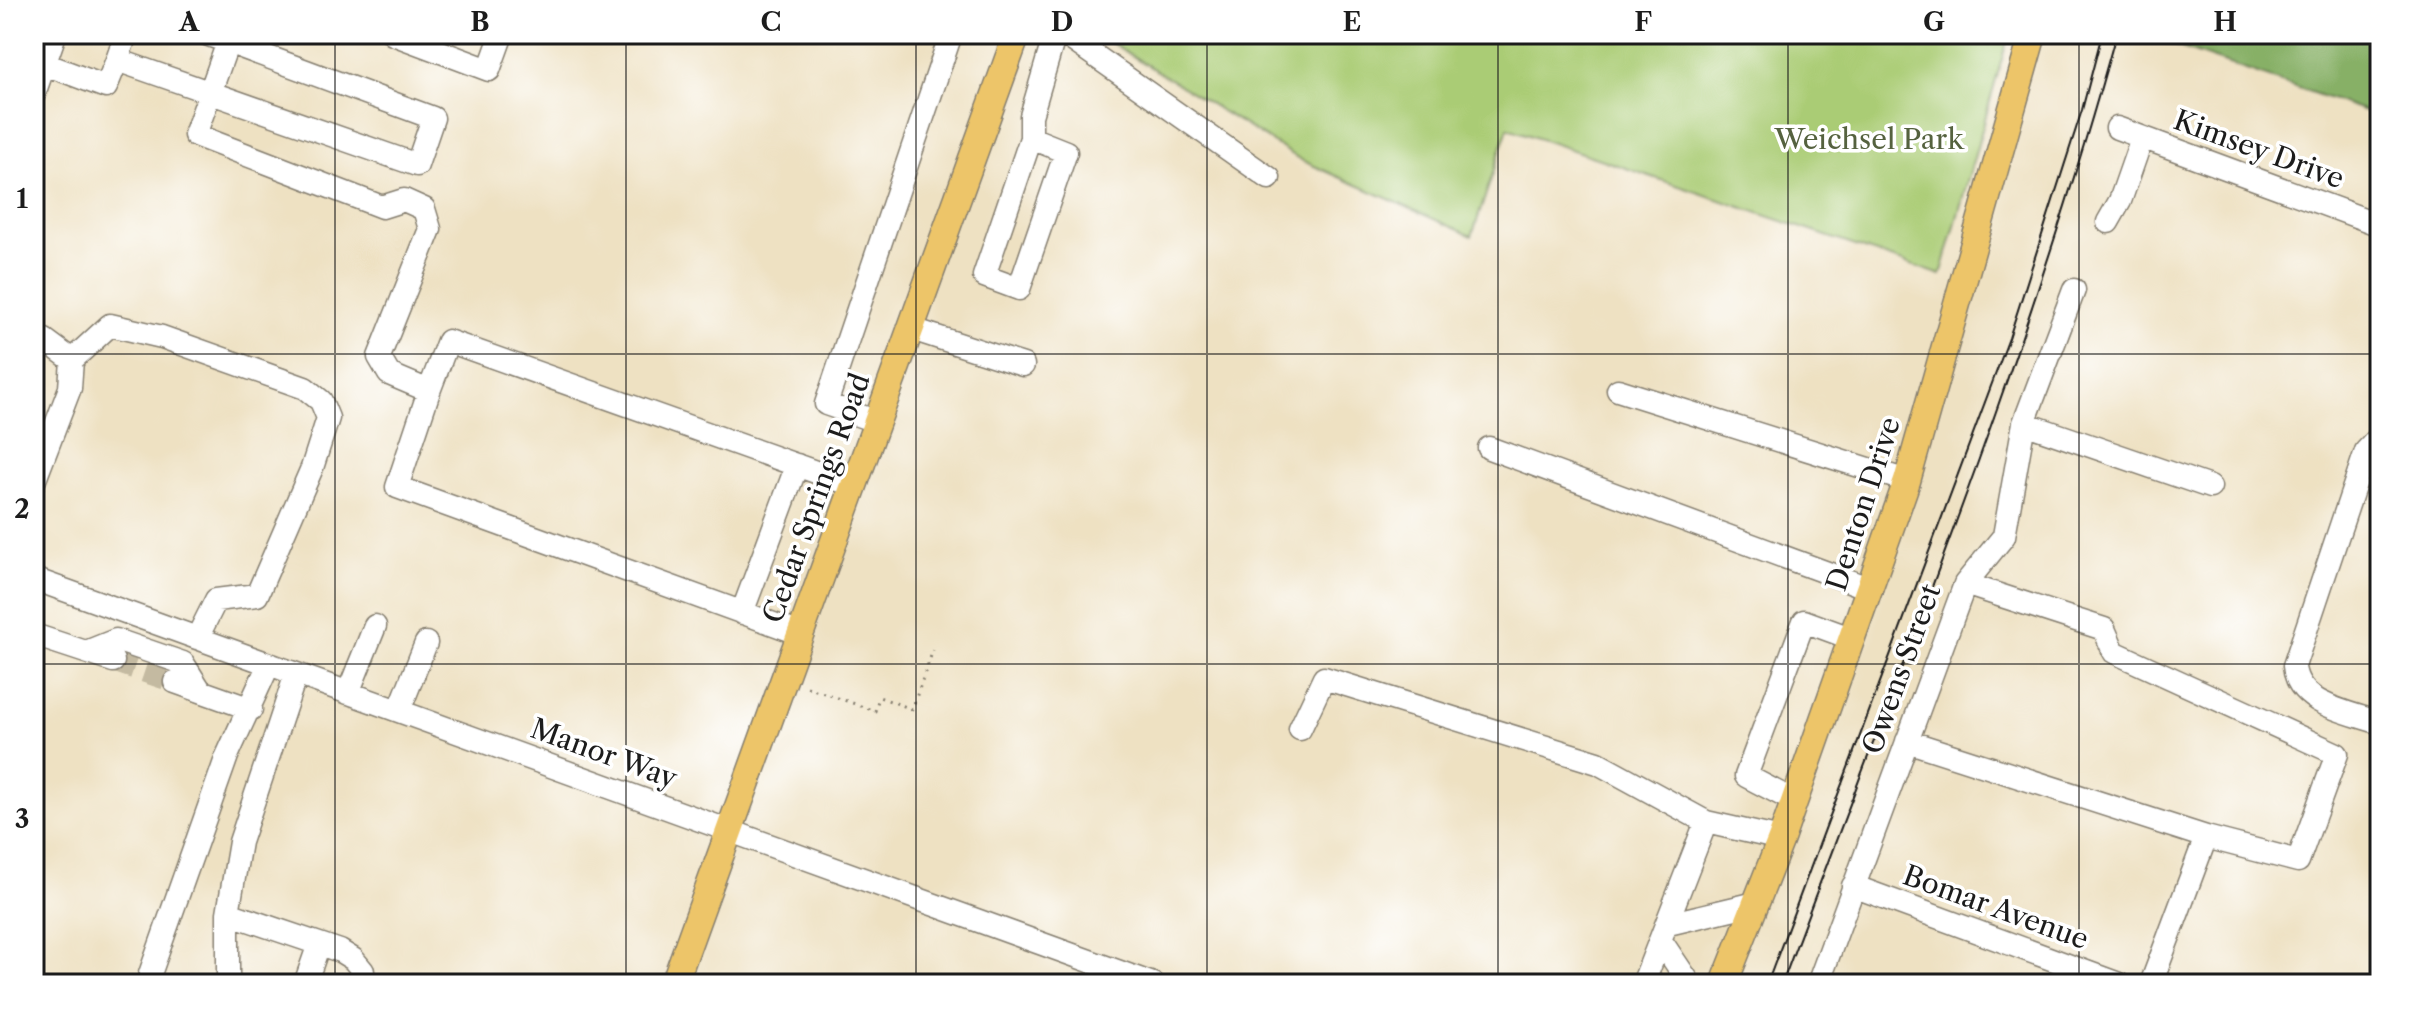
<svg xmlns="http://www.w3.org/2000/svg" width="2414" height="1018" viewBox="0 0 2414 1018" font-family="'Libre Caslon Text',serif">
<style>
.green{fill:#aacc74;stroke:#637448;stroke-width:2}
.forest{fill:#87b066;stroke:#526641;stroke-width:2}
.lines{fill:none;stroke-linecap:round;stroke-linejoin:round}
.minor-tunnel{stroke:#c4baa1;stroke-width:22;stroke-dasharray:22 11;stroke-linecap:butt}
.minor-casing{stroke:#857e6f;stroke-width:25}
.major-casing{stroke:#857e6f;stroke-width:29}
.path{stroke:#857e6f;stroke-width:3;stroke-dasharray:2 6;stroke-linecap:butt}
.minor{stroke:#fff;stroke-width:22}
.major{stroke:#edc569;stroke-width:26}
.tram{stroke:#1c1c1c;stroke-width:2}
.grid{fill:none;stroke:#1c1c1c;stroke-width:2;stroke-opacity:0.55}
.labels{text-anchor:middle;stroke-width:7;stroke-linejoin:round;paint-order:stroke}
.park-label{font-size:28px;fill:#55623f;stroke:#fff}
.street-label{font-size:28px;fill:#1c1c1c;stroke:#fff}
.neatline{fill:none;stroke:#1c1c1c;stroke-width:3}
.grid-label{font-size:26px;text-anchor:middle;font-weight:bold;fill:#1c1c1c}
</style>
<rect width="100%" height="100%" fill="#fff"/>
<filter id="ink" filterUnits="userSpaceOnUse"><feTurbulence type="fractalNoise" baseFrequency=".0125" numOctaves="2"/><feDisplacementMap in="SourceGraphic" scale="16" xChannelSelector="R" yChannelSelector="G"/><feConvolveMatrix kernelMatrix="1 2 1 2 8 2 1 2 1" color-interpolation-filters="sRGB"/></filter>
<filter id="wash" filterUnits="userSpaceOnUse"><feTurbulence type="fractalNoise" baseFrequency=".006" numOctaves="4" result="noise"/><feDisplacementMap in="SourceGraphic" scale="32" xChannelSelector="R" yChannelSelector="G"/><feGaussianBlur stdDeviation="1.8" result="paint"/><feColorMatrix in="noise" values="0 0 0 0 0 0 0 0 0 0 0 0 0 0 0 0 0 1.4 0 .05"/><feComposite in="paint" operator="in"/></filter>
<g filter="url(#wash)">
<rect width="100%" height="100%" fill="#eee1c2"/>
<!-- green -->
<path class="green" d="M 1097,34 L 2009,34 L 1941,275 L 1508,128 L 1472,236 L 1303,161 Z"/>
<!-- forest -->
<path class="forest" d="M 2144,34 L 2380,34 L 2380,116 L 2144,35 Z"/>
</g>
<g filter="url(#ink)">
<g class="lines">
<!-- minor-tunnel -->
<path class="minor-tunnel" d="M 113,661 L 175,682"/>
<!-- minor casing -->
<g class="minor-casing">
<path id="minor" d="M 393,34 L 489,70 L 502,34
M 1064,34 L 1269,178
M 228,42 L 195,135 L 382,207 L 404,200 L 424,209 L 430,229 L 379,357 L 389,374 L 429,391 L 448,341 L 855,486
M 117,60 L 126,34
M 45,64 L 106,87 L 117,60 L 417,165 L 433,118 L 206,34
M 34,94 L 55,34
M 2117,128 L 2380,225
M 1031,138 L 1066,152 L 1019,289 L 984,276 L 1031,138 L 1031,116 L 1055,34
M 2108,222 L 2120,201 L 2142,138
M 912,329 L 1023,365
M 34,336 L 45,340 L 72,360 L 70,388 L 34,482
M 72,360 L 110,325 L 162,337 L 305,388 L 321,401 L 328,418 L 312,468 L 257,595 L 216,600 L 197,638
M 1618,390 L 1907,481
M 429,391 L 397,487 L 801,634
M 878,422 L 826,404 L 951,34
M 2024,423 L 2210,487
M 2380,436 L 2366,451 L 2294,666 C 2297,705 2349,712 2380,723
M 1489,448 L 1871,589
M 34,579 L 1153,984
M 1965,584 L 2104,629 L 2114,652 L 2337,754 L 2298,861 L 2206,837
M 742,613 L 797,465
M 34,635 L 113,661
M 86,652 L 116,640 L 183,663 L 200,690
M 175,682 L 251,709
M 348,693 L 375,626
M 399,711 L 426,643
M 1300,729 L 1324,678 L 1598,763 L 1706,822 L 1781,839
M 1907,741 L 2206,837 L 2151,984
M 1794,801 L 1746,776 L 1804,621 L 1853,639
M 1853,886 L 2119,984
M 228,913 L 340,951 L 353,959 L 363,971 L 362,984
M 1668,924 L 1756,903
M 1661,941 L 1690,984
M 150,974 L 227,756 L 269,664
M 228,984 L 228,913 L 240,842 L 296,674
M 305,984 L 319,944
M 1643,984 L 1706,822
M 1818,984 L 1965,584 L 2004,536 L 2024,423 L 2074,290"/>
</g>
<!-- major casing -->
<g class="major-casing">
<path id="major" d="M 674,984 L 1017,34
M 1724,984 L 1781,839 L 1907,481 L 2033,34"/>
</g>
<!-- path -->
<path class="path" d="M 807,687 L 875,711 L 879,697 L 912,709 L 933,650"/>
<!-- minor -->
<use href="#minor" class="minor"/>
<!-- major -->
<use href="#major" class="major"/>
<!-- tram -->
<path class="tram" d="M 1767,984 L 2009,338 L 2082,110 L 2102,34
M 1782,984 C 1899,670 2027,358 2116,34"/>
</g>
</g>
<!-- grid -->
<path class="grid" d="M 335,34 L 335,984M 626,34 L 626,984M 916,34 L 916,984M 1207,34 L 1207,984M 1498,34 L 1498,984M 1788,34 L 1788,984M 2079,34 L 2079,984M 34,354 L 2380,354M 34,664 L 2380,664"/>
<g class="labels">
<!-- park labels -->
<g class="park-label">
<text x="1869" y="149">Weichsel Park</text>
</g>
<!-- street labels -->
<g class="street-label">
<text transform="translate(2259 149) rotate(20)" y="10">Kimsey Drive</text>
<text transform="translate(816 498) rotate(-70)" y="10">Cedar Springs Road</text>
<text transform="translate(1863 504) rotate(-72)" y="10">Denton Drive</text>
<text transform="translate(1901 669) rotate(-70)" y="10">Owens Street</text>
<text transform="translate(604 753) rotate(20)" y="10">Manor Way</text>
<text transform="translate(1996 907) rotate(20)" y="10">Bomar Avenue</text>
</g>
</g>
<!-- margin -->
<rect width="2414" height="1018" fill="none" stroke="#fff" stroke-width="88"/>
<rect x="44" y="44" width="2326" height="930" class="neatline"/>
<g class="grid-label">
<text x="189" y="31">A</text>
<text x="480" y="31">B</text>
<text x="771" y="31">C</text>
<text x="1062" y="31">D</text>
<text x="1352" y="31">E</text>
<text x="1643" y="31">F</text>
<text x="1934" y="31">G</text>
<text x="2225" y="31">H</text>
<text x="22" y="208">1</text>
<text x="22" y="518">2</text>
<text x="22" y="828">3</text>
</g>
</svg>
